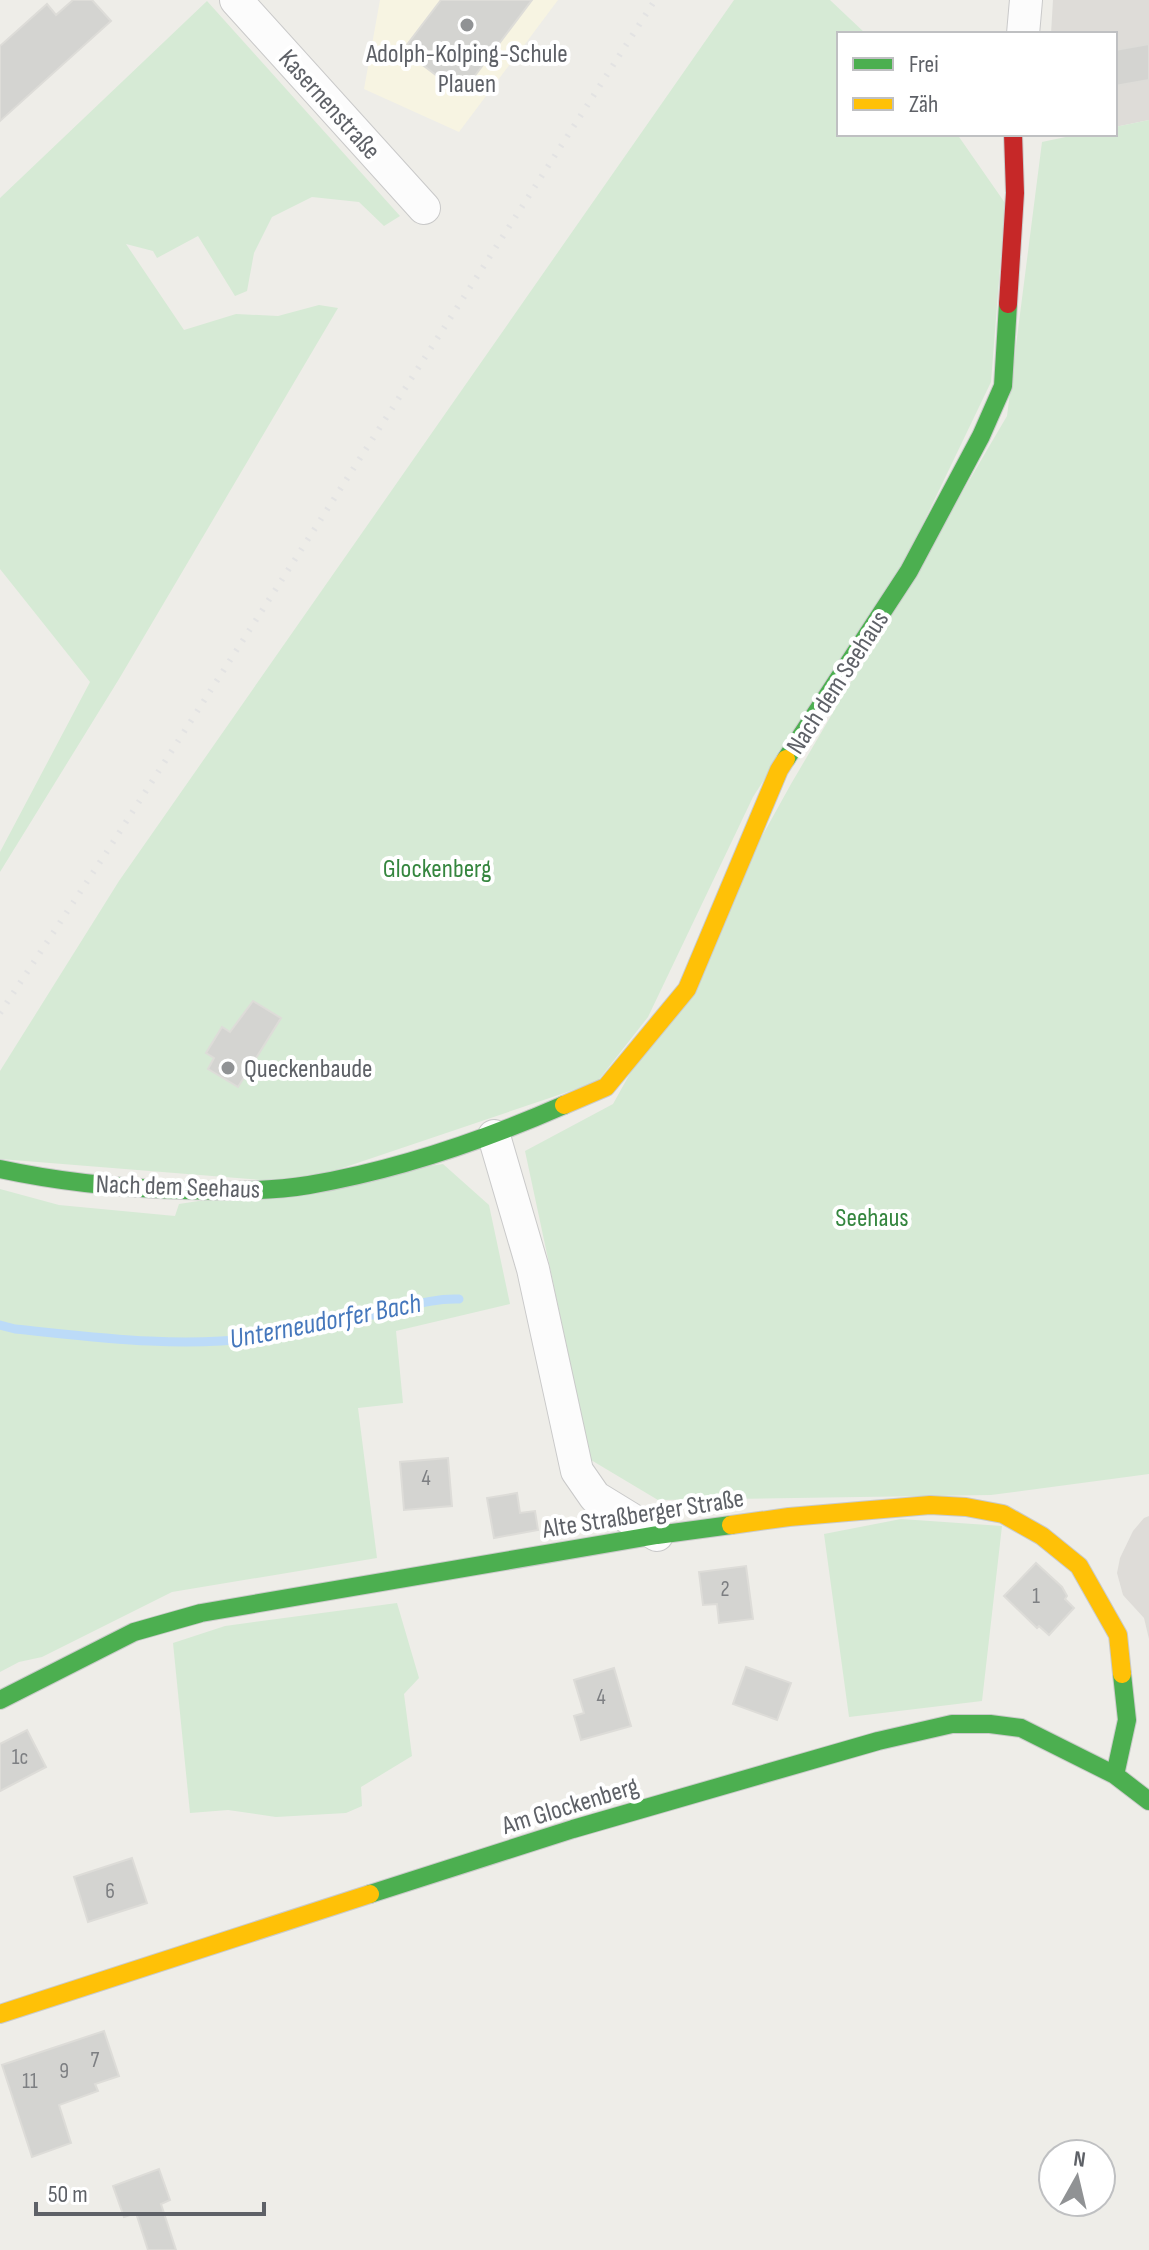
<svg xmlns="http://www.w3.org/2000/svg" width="1149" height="2250" viewBox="0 0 1149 2250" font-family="'Sofia Sans Condensed',sans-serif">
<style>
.commercial{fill:#f7f4e2}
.industrial{fill:#dedcd8}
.green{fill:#d6ead5}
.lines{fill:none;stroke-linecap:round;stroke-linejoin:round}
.stream{stroke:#bcdbf8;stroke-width:9}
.building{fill:#d4d4d1;stroke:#dddcd8;stroke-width:2}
.street-casing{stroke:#c9c9c9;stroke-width:34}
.fast-casing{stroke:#cacbca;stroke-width:20}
.slow-casing{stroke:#cacbca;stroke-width:20}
.jam-casing{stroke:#cacbca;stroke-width:20}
.street{stroke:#fcfcfc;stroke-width:32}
.fast{stroke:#4caf50;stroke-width:18}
.slow{stroke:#ffc107;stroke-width:18}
.jam{stroke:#c62828;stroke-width:18}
.rail{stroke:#e3e3e3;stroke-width:6;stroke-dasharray:2 10;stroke-linecap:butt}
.poi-dot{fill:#909294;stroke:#fff;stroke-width:3}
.labels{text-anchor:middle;stroke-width:8;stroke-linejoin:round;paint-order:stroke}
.number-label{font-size:22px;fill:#7d7f82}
.poi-label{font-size:26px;fill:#5e6167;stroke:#fff}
.street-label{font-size:26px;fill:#5e6167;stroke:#fff}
.park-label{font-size:26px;fill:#35863f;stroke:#fff}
.water-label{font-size:28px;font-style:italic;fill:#4577bc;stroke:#fff}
</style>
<rect width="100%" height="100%" fill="#eeede8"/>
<!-- commercial -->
<path class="commercial" d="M 380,0 L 558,0 L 459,132 L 364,89 Z"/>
<!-- industrial -->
<path class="industrial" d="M 1053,0 L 1149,0 L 1149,120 L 1115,127 L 1115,34 L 1051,34 Z
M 1149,1516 L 1149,1639 L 1144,1618 L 1123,1595 L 1117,1573 L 1120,1558 L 1133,1531 L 1144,1518 Z"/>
<!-- green -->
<path class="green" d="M 734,0 L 830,0 L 866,34 L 839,34 L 839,134 L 957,134 L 1005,203 L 991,382 L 907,557 L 753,797 L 648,1017 L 597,1082 L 298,1183 L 0,1159 L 0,1071 L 119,881 Z
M 207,1 L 400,216 L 384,226 L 359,202 L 312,197 L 272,217 L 254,253 L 247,291 L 235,296 L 198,236 L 157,258 L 153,251 L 126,244 L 184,330 L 236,314 L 278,316 L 319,305 L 338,308 L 119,679 L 0,872 L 0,852 L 90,682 L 0,569 L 0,198 Z
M 1149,120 L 1149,1474 L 991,1495 L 658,1500 L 591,1460 L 525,1151 L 613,1104 L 791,784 L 1007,416 L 1042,142 L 1080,134 L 1115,134 L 1115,127 Z
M 443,1164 L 489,1205 L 510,1304 L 396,1331 L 403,1403 L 358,1408 L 377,1558 L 172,1592 L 42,1657 L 19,1662 L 0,1672 L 0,1189 L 59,1205 L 175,1216 L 179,1204 Z
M 901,1519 L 1002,1526 L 982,1701 L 849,1717 L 824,1534 Z
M 397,1603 L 419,1678 L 404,1694 L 412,1756 L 361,1787 L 362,1806 L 346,1813 L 276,1817 L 228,1810 L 190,1813 L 173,1643 L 225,1626 Z"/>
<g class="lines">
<!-- stream -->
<path class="stream" d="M 0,1325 L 15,1329 C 95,1337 174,1348 254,1338 C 297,1332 340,1322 381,1313 C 408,1307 432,1298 459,1299"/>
</g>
<!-- building -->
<path class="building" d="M 73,0 L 92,0 L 111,21 L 0,121 L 0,46 L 47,4 L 56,15 Z
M 441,0 L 532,0 L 461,94 L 403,50 Z
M 1149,44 L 1149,80 L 1115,86 L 1115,50 Z
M 253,1001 L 281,1018 L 238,1087 L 208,1069 L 214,1058 L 206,1053 L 222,1027 L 230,1032 Z
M 448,1458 L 452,1506 L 404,1510 L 400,1462 Z
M 517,1493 L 520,1513 L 535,1511 L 538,1530 L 494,1538 L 487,1498 Z
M 1036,1563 L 1062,1587 L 1067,1596 L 1065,1599 L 1074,1608 L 1049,1635 L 1039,1626 L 1037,1628 L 1004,1596 Z
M 746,1566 L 753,1619 L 719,1623 L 717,1604 L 703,1605 L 699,1572 Z
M 746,1667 L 791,1683 L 777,1720 L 733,1704 Z
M 614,1668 L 631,1726 L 581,1740 L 574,1716 L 584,1713 L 574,1680 Z
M 27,1730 L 46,1767 L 0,1791 L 0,1744 Z
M 132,1858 L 147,1903 L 88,1922 L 74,1877 Z
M 104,2031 L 119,2076 L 95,2084 L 98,2091 L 59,2105 L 71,2143 L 32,2157 L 2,2065 Z
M 159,2169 L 170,2200 L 161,2204 L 176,2250 L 148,2250 L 136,2213 L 124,2217 L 113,2186 Z"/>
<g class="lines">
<!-- street casing -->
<g class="street-casing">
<path id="street" d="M 236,0 L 424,208
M 1023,34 L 1026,0
M 494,1136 L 533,1269 L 577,1471 L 595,1497 L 657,1535"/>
</g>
<!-- fast casing -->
<g class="fast-casing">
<path id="fast" d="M 786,759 L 909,571 L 981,436 L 1003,386 L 1008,304
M 0,1169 C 60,1182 119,1188 181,1190 C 224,1191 266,1192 309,1185 C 397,1170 482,1141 564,1105
M 0,1700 L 134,1632 L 201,1613 L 657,1535 L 731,1525
M 1115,1775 L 1127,1720 L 1122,1674
M 370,1894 L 573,1829 L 878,1741 L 952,1724 L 990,1724 L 1021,1728 L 1115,1775 L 1149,1801"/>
</g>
<!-- slow casing -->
<g class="slow-casing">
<path id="slow" d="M 564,1105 L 606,1087 L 687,989 L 779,770 L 786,759
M 731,1525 L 789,1517 L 930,1505 L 966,1507 L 1003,1514 L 1042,1536 L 1079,1566 L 1118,1635 L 1122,1674
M 0,2014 L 370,1894"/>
</g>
<!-- jam casing -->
<g class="jam-casing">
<path id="jam" d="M 1008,304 L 1015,193 L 1013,134"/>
</g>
<!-- street -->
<use href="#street" class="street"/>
<!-- fast -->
<use href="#fast" class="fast"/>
<!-- slow -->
<use href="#slow" class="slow"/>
<!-- jam -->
<use href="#jam" class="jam"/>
<!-- rail -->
<path class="rail" d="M 0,1013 L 106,853 L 655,0"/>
</g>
<!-- markers -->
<g class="poi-dot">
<circle cx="467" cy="25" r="8"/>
<circle cx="228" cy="1068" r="8"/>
</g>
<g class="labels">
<!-- number labels -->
<g class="number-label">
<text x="426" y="1485">4</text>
<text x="725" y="1596">2</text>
<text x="1036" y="1603">1</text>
<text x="601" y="1704">4</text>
<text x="20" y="1764">1c</text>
<text x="110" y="1898">6</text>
<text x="95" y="2067">7</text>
<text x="64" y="2078">9</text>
<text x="30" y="2088">11</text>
</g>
<!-- poi labels -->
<g class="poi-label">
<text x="467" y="62">Adolph-Kolping-Schule<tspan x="467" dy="30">Plauen</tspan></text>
<text x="244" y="1077" text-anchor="start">Queckenbaude</text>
</g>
<!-- street labels -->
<g class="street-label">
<text transform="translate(330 104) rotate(48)" y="9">Kasernenstraße</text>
<text transform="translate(837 682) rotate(-57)" y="9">Nach dem Seehaus</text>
<text transform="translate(178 1186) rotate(2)" y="9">Nach dem Seehaus</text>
<text transform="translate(643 1513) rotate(-9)" y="9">Alte Straßberger Straße</text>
<text transform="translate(570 1805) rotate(-17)" y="9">Am Glockenberg</text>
</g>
<!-- park labels -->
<g class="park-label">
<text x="437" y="877">Glockenberg</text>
<text x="872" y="1226">Seehaus</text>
</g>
<!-- water labels -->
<g class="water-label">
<text transform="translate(325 1320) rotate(-11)" y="10">Unterneudorfer Bach</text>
</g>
</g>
<!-- legend -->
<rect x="837" y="32" width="280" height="104" fill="#ffffff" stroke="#bfc0c2" stroke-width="2"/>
<rect x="853" y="58" width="40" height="12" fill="#4caf50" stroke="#bfc0c2" stroke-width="2"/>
<text x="909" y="72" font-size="24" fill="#5e6167">Frei</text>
<rect x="853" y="98" width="40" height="12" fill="#ffc107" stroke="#bfc0c2" stroke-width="2"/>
<text x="909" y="112" font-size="24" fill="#5e6167">Zäh</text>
<!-- north arrow -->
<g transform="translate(1077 2178) rotate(8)"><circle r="38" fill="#ffffff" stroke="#bfc0c2" stroke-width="2"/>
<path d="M0-6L14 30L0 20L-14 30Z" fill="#909294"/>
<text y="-12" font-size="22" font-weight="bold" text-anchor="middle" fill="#5e6167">N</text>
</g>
<!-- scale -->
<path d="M36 2202v12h228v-12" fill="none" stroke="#5e6167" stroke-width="4"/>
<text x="48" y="2202" font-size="24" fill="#5e6167" stroke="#ffffff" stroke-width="6" paint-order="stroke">50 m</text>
</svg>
